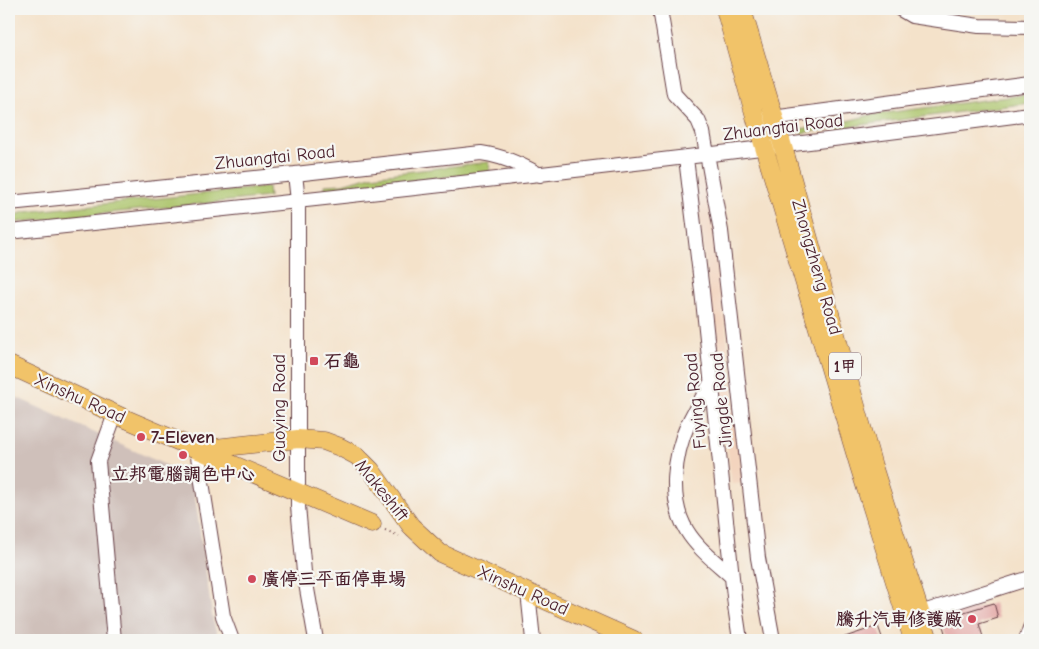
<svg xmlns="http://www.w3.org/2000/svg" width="1039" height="649" viewBox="0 0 1039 649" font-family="'Comic Neue','LXGW WenKai TC',sans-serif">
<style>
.built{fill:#f3d4be}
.industrial{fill:#cfc0ba}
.green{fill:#acc46a;stroke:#7b724a}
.building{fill:#e4aaa8}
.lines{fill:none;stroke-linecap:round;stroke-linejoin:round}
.minor-casing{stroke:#643c43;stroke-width:16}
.major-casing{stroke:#643c43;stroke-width:19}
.path{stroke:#643c43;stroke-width:2;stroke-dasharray:1 4;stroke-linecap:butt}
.minor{stroke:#fff;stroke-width:14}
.major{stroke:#f1c369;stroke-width:18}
.poi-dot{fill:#d1495b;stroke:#f6f6f2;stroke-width:2}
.labels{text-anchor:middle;stroke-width:4.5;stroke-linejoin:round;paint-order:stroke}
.shield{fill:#f6f6f2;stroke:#7e6067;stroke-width:1}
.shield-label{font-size:16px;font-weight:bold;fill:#4a1f2b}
.street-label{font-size:18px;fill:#4a1f2b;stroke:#f6f6f2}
.poi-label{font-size:18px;font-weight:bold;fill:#4a1f2b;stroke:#f6f6f2;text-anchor:start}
</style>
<rect width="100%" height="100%" fill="#f6f6f2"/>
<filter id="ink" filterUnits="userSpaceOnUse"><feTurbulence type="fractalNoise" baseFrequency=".02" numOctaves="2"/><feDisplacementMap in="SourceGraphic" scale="10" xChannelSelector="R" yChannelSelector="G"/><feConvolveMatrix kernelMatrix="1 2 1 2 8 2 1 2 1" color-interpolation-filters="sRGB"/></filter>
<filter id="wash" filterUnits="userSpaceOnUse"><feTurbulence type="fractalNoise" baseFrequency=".0096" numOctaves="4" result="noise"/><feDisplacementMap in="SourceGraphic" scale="20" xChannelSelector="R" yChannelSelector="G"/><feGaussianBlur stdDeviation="1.12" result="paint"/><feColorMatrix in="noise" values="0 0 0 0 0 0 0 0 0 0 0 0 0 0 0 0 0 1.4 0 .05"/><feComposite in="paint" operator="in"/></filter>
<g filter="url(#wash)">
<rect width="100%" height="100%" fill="#f4e2ca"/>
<!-- built -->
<path class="built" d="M 707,175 L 709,181 L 743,483 L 732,484 L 695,177 Z"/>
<!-- industrial -->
<path class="industrial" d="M 9,394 L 192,477 L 213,621 L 219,640 L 9,640 Z"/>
<!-- green -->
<path class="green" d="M 1030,94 L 1030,103 L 800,133 L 799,129 L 836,124 L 870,115 Z
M 489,162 L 490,172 L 325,190 L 325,185 L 342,184 L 371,176 Z
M 268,187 L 269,197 L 9,223 L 9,217 L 25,212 Z"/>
<g id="blocks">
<!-- building -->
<path class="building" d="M 994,603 L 998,618 L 979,624 L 984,640 L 947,640 L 941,619 Z
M 878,626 L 883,640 L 842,640 L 842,638 Z"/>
</g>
</g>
<g filter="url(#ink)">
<use href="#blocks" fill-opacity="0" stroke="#643c43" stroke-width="1"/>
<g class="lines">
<!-- minor casing -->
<g class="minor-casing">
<path id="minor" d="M 660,9 L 674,94 L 698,120 L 703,132 L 721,231 L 758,558 L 773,640
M 900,9 L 912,16 L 979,26 L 1030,27
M 756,120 L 1030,84
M 686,158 L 702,291 L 735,606 L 740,640
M 295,174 L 298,201 L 298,506 L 304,572 L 316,640
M 9,203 L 295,174 L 481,153 C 503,156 521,164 540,175
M 9,232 C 350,196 690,159 1030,114
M 712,381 C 704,395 695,409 688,424 C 674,455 668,501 687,531 C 698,549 717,563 732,577
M 197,450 L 223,616 L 232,640
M 528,592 L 533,640
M 920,613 L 1030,578
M 114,640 L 98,461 L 115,414
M 1026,640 L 1030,628"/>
</g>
<!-- major casing -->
<g class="major-casing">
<path id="major" d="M 725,9 L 756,120 L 859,466 L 913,640
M 742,9 L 786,157 L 873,466 L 929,640
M 9,365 L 126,419 L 372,524
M 197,450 L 298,439 L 324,441 L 340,447 L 357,456 L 371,470 L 411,526 L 440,553 L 634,640"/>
</g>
<!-- path -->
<path class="path" d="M 385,530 L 399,536"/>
<!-- minor -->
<use href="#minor" class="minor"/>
<!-- major -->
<use href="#major" class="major"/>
</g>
</g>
<!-- markers -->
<g class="poi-dot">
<rect x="309" y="356" width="10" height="10" rx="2.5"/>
<circle cx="141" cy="437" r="5"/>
<circle cx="183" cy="455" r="5"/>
<circle cx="252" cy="579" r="5"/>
<circle cx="972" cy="619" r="5"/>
</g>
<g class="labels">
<!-- shield labels -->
<rect class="shield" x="829" y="352.5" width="32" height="27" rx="4"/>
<g class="shield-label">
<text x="845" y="372">1甲</text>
</g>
<!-- street labels -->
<g class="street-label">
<text transform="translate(783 127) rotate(-7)" y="6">Zhuangtai Road</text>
<text transform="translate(275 157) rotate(-6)" y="6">Zhuangtai Road</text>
<text transform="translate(817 267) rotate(74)" y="6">Zhongzheng Road</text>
<text transform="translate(80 398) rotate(24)" y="6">Xinshu Road</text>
<text transform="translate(721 400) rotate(-96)" y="6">Jingde Road</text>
<text transform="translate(695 401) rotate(-96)" y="6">Fuying Road</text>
<text transform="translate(279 408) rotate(-90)" y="6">Guoying Road</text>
<text transform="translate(382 490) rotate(51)" y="6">Makeshift</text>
<text transform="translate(523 590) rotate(24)" y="6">Xinshu Road</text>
</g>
<!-- poi labels -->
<g class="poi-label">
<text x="324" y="367">石龜</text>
<text x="151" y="443">7-Eleven</text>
<text x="183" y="480" text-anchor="middle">立邦電腦調色中心</text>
<text x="262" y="585">廣停三平面停車場</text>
<text x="962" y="625" text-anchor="end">騰升汽車修護廠</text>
</g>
</g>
<!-- margin -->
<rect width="1039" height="649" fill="none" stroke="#f6f6f2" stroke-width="30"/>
</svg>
